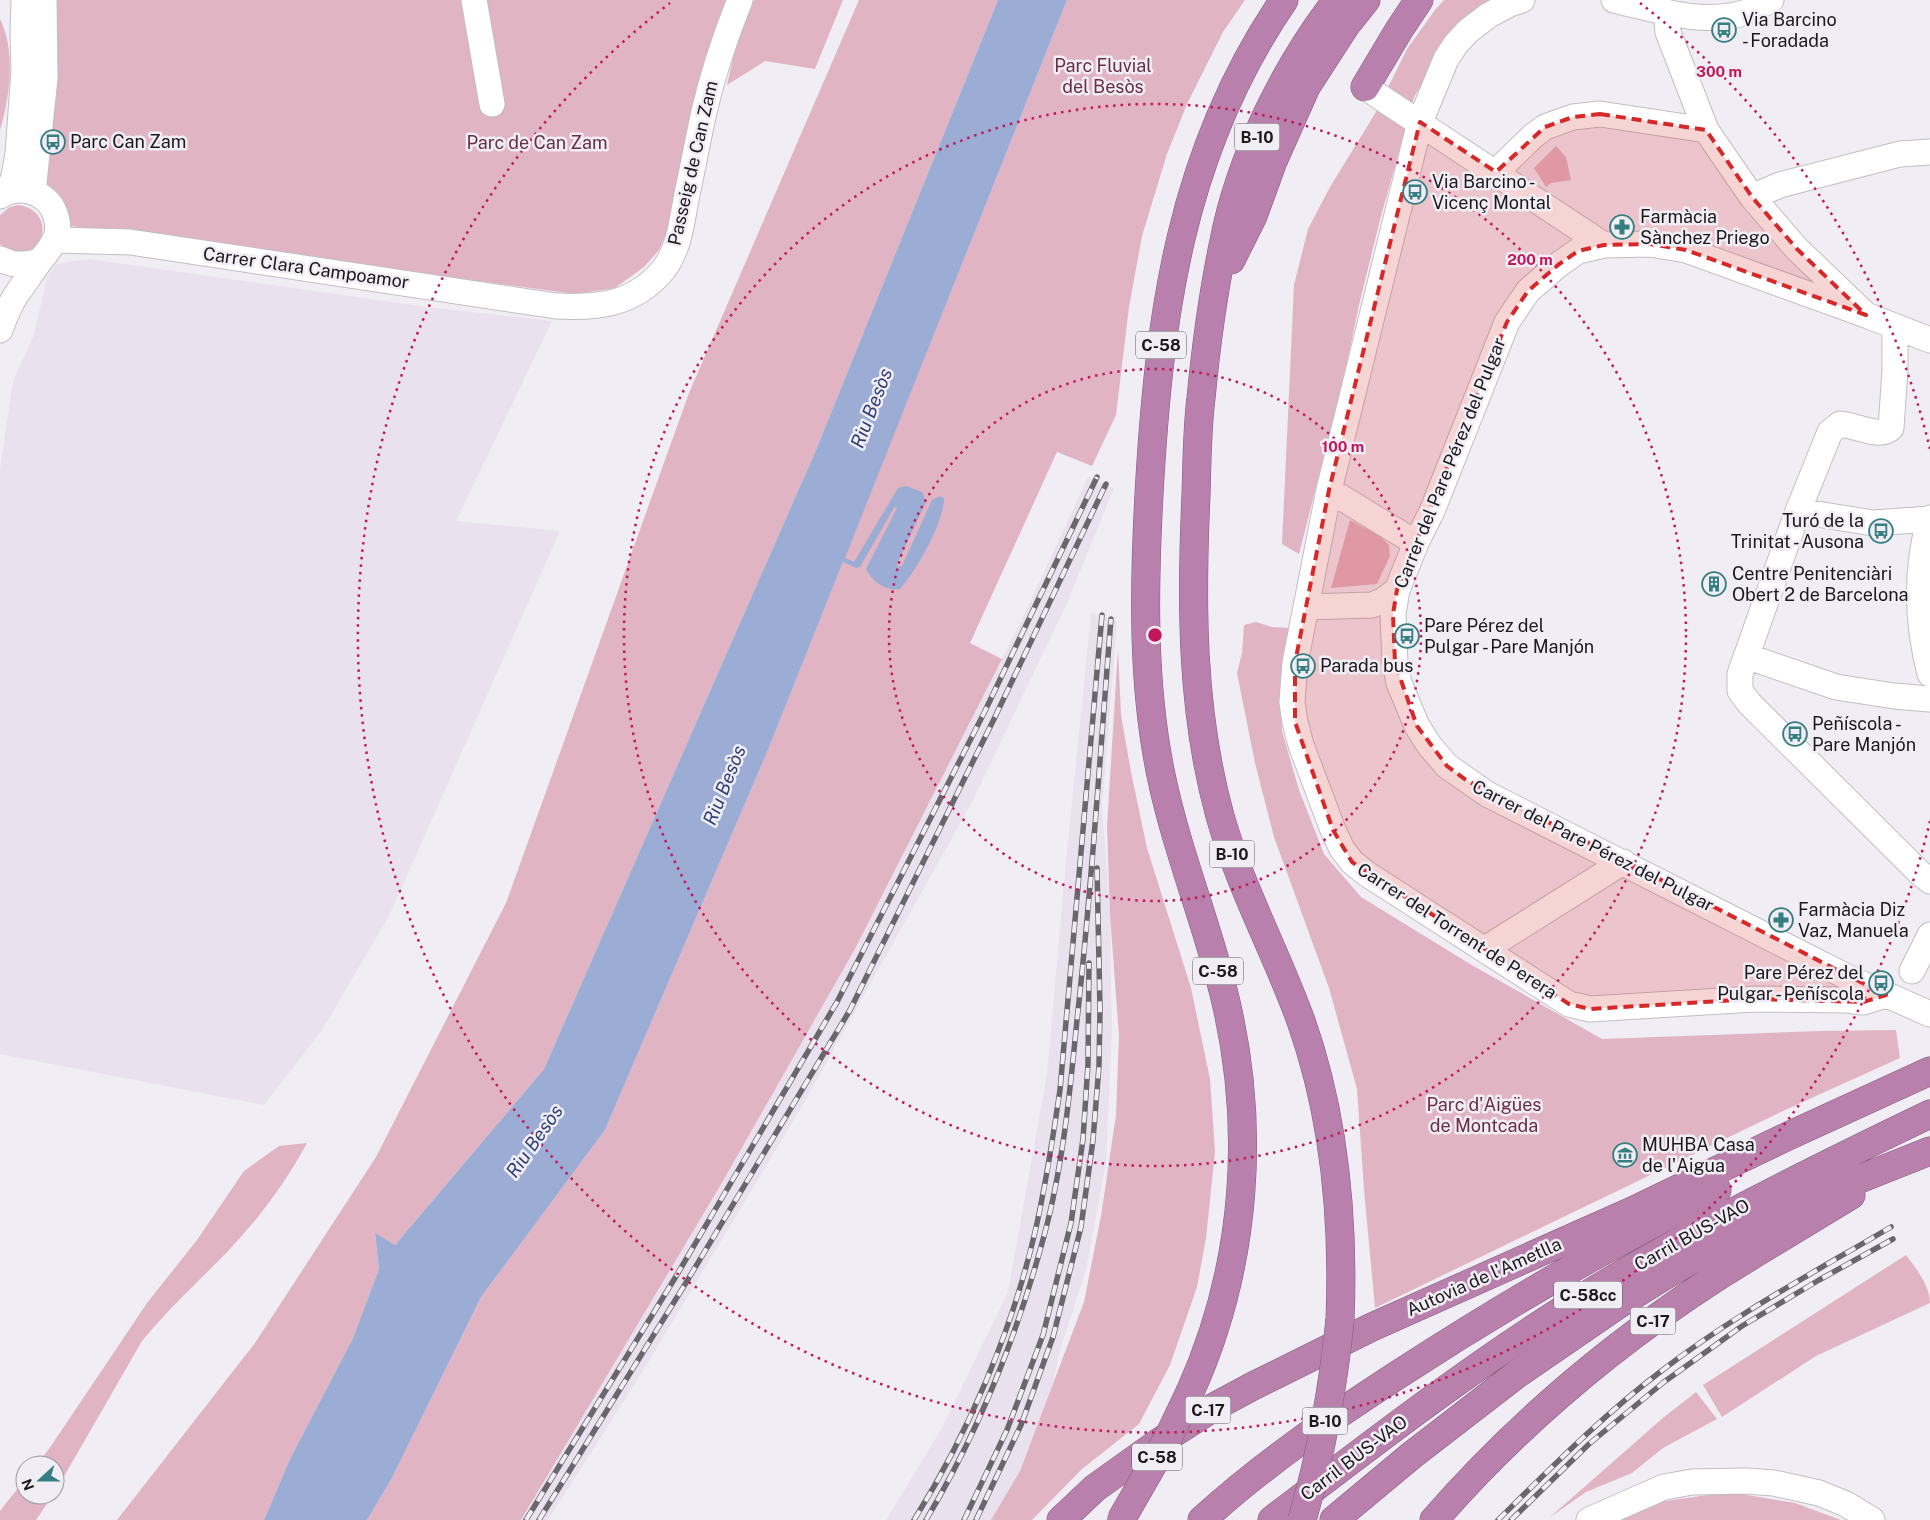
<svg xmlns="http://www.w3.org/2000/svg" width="1930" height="1520" viewBox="0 0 1930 1520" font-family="'Public Sans',sans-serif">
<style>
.built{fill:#e9e1ee}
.green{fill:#e1b4c3}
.water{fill:#9bacd5}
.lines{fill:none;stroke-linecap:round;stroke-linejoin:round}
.minor-casing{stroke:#c1bec4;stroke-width:27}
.highway-casing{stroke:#825c7a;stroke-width:29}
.minor{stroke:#fff;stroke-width:25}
.highway{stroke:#b980ad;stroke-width:28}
.rail-casing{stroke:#6a676c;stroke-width:5.5}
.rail{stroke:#f1edf4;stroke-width:4;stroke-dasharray:11;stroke-linecap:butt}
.highway-bridge-casing{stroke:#825c7a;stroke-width:29;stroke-linecap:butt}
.highway-bridge{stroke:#b980ad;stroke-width:28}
.marked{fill:#d62828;fill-opacity:0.2;stroke:#d62828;stroke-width:4;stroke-dasharray:10 6;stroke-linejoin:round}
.ring{fill:none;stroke:#c2185b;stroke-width:2.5;stroke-dasharray:2.5 5}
.labels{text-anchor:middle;stroke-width:5;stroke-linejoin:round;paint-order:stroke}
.shield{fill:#f1edf4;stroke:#5b595d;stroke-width:1}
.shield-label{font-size:16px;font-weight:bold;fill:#1b191c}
.poi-label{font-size:18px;fill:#1b191c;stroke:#f1edf4;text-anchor:start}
.park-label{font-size:18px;fill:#6a2d46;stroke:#f1edf4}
.street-label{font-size:18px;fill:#1b191c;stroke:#f1edf4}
.water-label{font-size:19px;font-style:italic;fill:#2f4175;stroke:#f1edf4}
.centre{fill:#c2185b;stroke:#f1edf4;stroke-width:2.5}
.ring-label{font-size:15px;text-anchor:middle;font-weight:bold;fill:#c2185b;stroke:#f1edf4;stroke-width:5;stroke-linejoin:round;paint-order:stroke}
</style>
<rect width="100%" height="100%" fill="#f1edf4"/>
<!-- built -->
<path class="built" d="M 89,259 L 427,307 L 552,321 L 456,521 L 560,531 L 389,916 L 322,1030 L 264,1105 L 0,1054 L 0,469 L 13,381 L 34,335 L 47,277 L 57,264 Z
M 1088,477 L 1114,488 L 1067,603 L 972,802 L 801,1108 L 641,1374 L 548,1520 L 521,1520 L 723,1181 L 856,947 L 1026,611 Z
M 1091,613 L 1117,621 L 1102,807 L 1110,912 L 1112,1031 L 1106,1162 L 1086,1270 L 1059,1354 L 1052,1388 L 1020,1471 L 991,1520 L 886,1520 L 942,1428 L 1008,1292 L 1047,1074 L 1065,872 Z"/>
<!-- green -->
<path class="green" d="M 53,0 L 729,0 L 670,225 L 659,250 L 644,267 L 615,288 L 575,294 L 71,226 L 44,186 Z
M 754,0 L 843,0 L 815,69 L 765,61 L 727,85 L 736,45 Z
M 859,0 L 998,0 L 816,450 L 544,1069 L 395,1245 L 375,1234 L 379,1269 L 353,1338 L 290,1459 L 264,1520 L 117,1520 L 255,1343 L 376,1157 L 506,903 L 689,393 Z
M 1067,0 L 1245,0 L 1223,32 L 1187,104 L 1167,154 L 1142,236 L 1129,307 L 1116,415 L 1092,466 L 1057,452 L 970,643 L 1002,659 L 856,947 L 723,1181 L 521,1520 L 367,1520 L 391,1480 L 481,1297 L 605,1130 L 768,750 Z
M 1444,0 L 1500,0 L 1456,28 L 1414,97 L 1380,220 L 1359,305 L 1343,382 L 1299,554 L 1282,544 L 1294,285 L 1308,229 L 1330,187 L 1376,112 L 1407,49 L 1435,10 Z
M 0,19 C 16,51 10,97 0,130 Z
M 1556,146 L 1566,157 L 1571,180 L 1551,183 L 1546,187 L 1534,168 Z
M 18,205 C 64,212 38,275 0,244 L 0,215 L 10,207 Z
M 1350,520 L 1381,537 L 1389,545 L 1390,556 L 1377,584 L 1331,588 Z
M 1256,622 L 1272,627 L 1290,628 L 1280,686 L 1282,731 L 1299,790 L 1324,854 L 1361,897 L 1470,964 L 1602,1039 L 1821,1031 L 1896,1030 L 1900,1058 L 1785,1110 L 1375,1308 L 1364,1190 L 1357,1089 L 1329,988 L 1274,837 L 1255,763 L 1237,673 L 1242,653 L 1244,625 Z
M 1118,649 L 1121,715 L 1131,772 L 1147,848 L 1191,988 L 1210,1079 L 1215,1152 L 1206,1238 L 1197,1287 L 1170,1365 L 1139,1424 L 1082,1469 L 1032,1520 L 991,1520 L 1020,1471 L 1084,1302 L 1101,1216 L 1116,1115 L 1119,1036 L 1110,915 L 1107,826 Z
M 307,1143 C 286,1182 260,1217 230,1249 C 201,1279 169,1308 142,1341 L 55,1492 L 55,1465 L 36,1465 L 49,1449 L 147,1303 L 197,1240 L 244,1171 L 279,1146 Z
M 1906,1255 C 1916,1268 1930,1286 1930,1303 L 1816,1356 L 1722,1417 L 1703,1385 Z
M 1696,1392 L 1717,1419 L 1663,1448 L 1632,1473 L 1586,1492 L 1549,1518 L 1664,1417 Z
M 25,1479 L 25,1495 L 53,1495 L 36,1520 L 0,1520 L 0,1511 Z
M 1729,1492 L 1795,1503 L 1841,1520 L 1622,1520 L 1658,1502 Z"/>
<!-- water -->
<path class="water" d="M 998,0 L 1067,0 L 845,558 L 854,562 L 898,488 L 906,486 L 922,492 L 926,502 L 897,564 L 898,567 L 902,566 L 932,500 L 940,496 L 944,498 C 944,523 916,571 900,589 C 886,592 872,581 866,569 L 897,508 L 895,506 L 860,567 L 856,568 L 843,562 L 768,750 L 605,1130 L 481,1297 L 391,1480 L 367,1520 L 264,1520 L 290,1459 L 353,1338 L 379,1269 L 375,1233 L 395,1245 L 544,1069 L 816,450 Z"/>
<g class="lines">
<!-- minor casing -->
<g class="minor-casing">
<path id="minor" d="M 474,0 L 492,104
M 1522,0 L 1510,4 L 1489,15 L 1468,31 L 1456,44 L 1446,59 L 1420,122 L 1329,490 L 1295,663 L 1292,702 L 1295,722 L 1301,745 L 1333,830 L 1342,849 L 1352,862 L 1367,874 L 1569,1004 L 1590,1009 L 1754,999 L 1847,1000 L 1863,1002 L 1886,995
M 1614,0 C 1657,10 1704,26 1747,12 C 1755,9 1763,4 1771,0
M 1666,12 L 1668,32 L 1706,130 L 1752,197 L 1797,249 L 1866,315 L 1930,340
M 1365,87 L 1604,245
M 1496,172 L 1533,136 L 1545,127 L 1573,117 L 1600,114 L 1706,130
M 33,192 L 45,78 L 44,0
M 3,194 L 13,181 L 18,154 L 24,71 L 23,35 L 24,0
M 0,196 C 9,190 19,189 29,191 C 39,193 49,201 53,209 C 64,232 54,244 40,261 C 32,272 24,284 16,295 C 9,306 4,319 0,330
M 1752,197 L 1780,185 L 1900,154 L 1930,152
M 56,240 L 130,242 L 556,306 C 598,308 634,305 663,270 C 680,249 682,219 687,194 C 693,167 698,139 704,112 C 713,73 725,37 740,0
M 0,259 C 14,266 25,265 40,261
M 1866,315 L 1686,250 L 1650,244 L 1604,245 L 1578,251 L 1558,265 L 1528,291 L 1507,322 L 1432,511 L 1416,543 L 1397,590 L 1393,614 L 1395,663 L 1399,683 L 1417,726 L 1429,745 L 1447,766 L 1487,794 L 1851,979 L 1930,1014
M 1895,328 L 1895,370 L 1891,428 C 1880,439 1855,425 1840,424 L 1830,432 L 1798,511 L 1740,674 L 1740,691 L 1749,703 L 1920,873 L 1930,881
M 1329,490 L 1416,543
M 1798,511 L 1873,523 L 1930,519
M 1930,518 C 1915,570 1917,623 1930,674
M 1306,607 L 1372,605 L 1384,600 L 1397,590
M 1746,656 L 1836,687 L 1894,696 L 1930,699
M 1485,949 L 1623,862
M 1912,971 L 1930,935
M 1589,1520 L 1664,1487 L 1692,1482 L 1746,1481 L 1774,1483 L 1819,1493 L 1846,1504 L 1872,1520"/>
</g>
<!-- highway casing -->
<g class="highway-casing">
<path id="highway" d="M 1337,0 C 1285,67 1240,158 1224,241 C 1213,293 1206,346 1201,398 C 1197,430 1197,463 1196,495 C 1191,603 1191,711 1220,816 C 1240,887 1276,952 1301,1021 C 1335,1117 1344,1219 1340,1320
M 1365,87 L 1399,30 L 1419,0
M 1231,260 L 1253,216 L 1273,161 L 1306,87 L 1346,25 L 1366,0
M 1190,1392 C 1247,1266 1257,1124 1223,990 C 1205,918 1176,848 1161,775 C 1142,684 1144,587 1149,494 C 1159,316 1180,152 1284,0
M 1061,1520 L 1095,1488 L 1158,1443 L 1214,1407 L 1253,1386 L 1372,1327 L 1630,1212 L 1786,1137 L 1930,1071
M 1202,1520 C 1263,1464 1330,1419 1399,1374 C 1502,1307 1607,1246 1717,1190
M 1272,1520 C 1369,1446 1466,1371 1569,1306 C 1685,1234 1807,1173 1930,1114
M 1334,1520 L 1412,1455 L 1517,1374 L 1616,1306 L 1664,1276 L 1751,1225 L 1784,1209 L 1930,1151
M 1434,1520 C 1515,1427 1609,1347 1712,1280 C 1758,1251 1805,1223 1851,1195"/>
</g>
<!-- minor -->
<use href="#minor" class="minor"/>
<!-- highway -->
<use href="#highway" class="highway"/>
<!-- rail casing -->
<g class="rail-casing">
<path id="rail" d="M 526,1520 L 675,1278 L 837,1002 L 984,713 L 1097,477
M 539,1520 L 684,1286 L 850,1010 L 994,719 L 1106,484
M 914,1520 C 968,1434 1012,1331 1035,1232 C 1046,1185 1053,1137 1060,1090 L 1102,615
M 926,1520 C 979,1431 1017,1336 1044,1236 C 1063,1166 1070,1092 1077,1020 C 1092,887 1100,753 1111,619
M 964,1520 L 1007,1430 L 1043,1335 L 1071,1223 L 1083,1139 L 1088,1064 L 1089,963
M 976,1520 L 1021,1425 L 1053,1337 L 1081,1227 L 1093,1140 L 1099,1066 L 1100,1009 L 1097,868
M 1498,1520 C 1550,1469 1602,1416 1660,1372 C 1732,1316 1813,1273 1891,1227
M 1511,1520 L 1589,1444 L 1664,1382 L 1742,1326 L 1819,1280 L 1893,1239"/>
</g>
<!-- rail -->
<use href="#rail" class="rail"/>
<!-- highway-bridge casing -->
<g class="highway-bridge-casing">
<path id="highway-bridge" d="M 1121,1520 L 1168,1438 L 1190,1392
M 1302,1520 C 1321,1455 1333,1387 1340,1320"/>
</g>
<!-- highway-bridge -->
<use href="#highway-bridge" class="highway-bridge"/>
</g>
<!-- marked area -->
<path class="marked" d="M 1600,114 L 1706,130 L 1752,197 L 1797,249 L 1866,315 L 1686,250 L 1650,244 L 1604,245 L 1578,251 L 1558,265 L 1528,291 L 1507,322 L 1416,543 L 1397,590 L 1393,614 L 1395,663 L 1417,726 L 1447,766 L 1466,780 L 1886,995 L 1863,1002 L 1754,999 L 1590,1009 L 1569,1004 L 1352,862 L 1333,830 L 1295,722 L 1295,663 L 1329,490 L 1420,122 L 1496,172 L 1545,127 L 1573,117 Z"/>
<!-- distance rings -->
<g class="ring">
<circle cx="1155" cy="635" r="266"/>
<circle cx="1155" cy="635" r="531"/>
<path d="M1930 821A797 797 0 1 1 670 3M1640 3A797 797 0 0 1 1930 449"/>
</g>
<!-- icons -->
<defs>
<g id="bus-ring" transform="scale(1.25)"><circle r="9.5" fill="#f1edf4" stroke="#357e82" stroke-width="1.5"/><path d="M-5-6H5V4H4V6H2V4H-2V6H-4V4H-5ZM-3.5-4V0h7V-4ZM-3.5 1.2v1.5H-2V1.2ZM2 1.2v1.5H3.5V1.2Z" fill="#357e82"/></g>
<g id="pharmacy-ring" transform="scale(1.25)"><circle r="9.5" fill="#f1edf4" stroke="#357e82" stroke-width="1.5"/><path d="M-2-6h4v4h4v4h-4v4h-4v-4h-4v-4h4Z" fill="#357e82"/></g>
<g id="building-ring" transform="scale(1.25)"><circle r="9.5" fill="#f1edf4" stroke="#357e82" stroke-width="1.5"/><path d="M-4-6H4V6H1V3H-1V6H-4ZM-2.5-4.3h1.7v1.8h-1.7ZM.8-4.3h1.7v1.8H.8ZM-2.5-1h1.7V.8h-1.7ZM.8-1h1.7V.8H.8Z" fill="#357e82"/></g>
<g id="museum-ring" transform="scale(1.25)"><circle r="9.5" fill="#f1edf4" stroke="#357e82" stroke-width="1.5"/><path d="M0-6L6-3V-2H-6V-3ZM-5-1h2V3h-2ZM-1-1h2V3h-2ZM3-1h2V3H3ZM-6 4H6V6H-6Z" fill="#357e82"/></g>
</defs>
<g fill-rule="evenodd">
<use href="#bus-ring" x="1724" y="30"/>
<use href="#bus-ring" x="53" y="142"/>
<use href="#bus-ring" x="1415" y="192"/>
<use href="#pharmacy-ring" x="1622" y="227"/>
<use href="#bus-ring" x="1881" y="531"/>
<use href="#building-ring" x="1714" y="584"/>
<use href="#bus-ring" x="1407" y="636"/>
<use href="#bus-ring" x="1303" y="666"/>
<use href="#bus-ring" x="1795" y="734"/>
<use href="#pharmacy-ring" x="1781" y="920"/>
<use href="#bus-ring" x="1881" y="983"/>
<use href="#museum-ring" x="1625" y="1155"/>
</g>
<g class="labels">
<!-- shield labels -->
<g class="shield">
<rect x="1234.5" y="123.5" width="45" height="27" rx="4"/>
<rect x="1136" y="331.5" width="50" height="27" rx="4"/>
<rect x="1209.5" y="840.5" width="45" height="27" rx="4"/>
<rect x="1193" y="957.5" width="50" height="27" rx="4"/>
<rect x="1554" y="1281.5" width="68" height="27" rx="4"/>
<rect x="1630.5" y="1307.5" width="45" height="27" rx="4"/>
<rect x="1185.5" y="1396.5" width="45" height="27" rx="4"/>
<rect x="1302.5" y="1407.5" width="45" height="27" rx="4"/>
<rect x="1132" y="1443.5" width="50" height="27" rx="4"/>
</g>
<g class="shield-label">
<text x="1257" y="143">B-10</text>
<text x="1161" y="351">C-58</text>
<text x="1232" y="860">B-10</text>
<text x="1218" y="977">C-58</text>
<text x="1588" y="1301">C-58cc</text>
<text x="1653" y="1327">C-17</text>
<text x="1208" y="1416">C-17</text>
<text x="1325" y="1427">B-10</text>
<text x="1157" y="1463">C-58</text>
</g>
<!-- poi labels -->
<g class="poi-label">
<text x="1742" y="26">Via Barcino<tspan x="1742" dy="21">- Foradada</tspan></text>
<text x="70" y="148">Parc Can Zam</text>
<text x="1432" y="188">Via Barcino -<tspan x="1432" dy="21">Vicenç Montal</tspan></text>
<text x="1640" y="223">Farmàcia<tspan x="1640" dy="21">Sànchez Priego</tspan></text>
<text x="1864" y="527" text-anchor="end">Turó de la<tspan x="1864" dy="21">Trinitat - Ausona</tspan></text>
<text x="1732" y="580">Centre Penitenciàri<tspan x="1732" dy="21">Obert 2 de Barcelona</tspan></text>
<text x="1424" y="632">Pare Pérez del<tspan x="1424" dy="21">Pulgar - Pare Manjón</tspan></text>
<text x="1320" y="672">Parada bus</text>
<text x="1812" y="730">Peñíscola -<tspan x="1812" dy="21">Pare Manjón</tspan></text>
<text x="1798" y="916">Farmàcia Diz<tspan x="1798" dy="21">Vaz, Manuela</tspan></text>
<text x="1864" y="979" text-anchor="end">Pare Pérez del<tspan x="1864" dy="21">Pulgar - Peñíscola</tspan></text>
<text x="1642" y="1151">MUHBA Casa<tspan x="1642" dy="21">de l'Aigua</tspan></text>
</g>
<!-- park labels -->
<g class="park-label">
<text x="1103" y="72">Parc Fluvial<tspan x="1103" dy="21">del Besòs</tspan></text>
<text x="537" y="149">Parc de Can Zam</text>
<text x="1484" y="1111">Parc d'Aigües<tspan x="1484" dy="21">de Montcada</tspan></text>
</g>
<!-- street labels -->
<g class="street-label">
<text transform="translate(693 163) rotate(-77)" y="6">Passeig de Can Zam</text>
<text transform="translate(306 268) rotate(8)" y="6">Carrer Clara Campoamor</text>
<text transform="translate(1450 463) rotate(-68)" y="6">Carrer del Pare Pérez del Pulgar</text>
<text transform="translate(1593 846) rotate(27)" y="6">Carrer del Pare Pérez del Pulgar</text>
<text transform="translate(1457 931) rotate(33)" y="6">Carrer del Torrent de Perera</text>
<text transform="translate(1692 1235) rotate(-29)" y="6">Carril BUS-VAO</text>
<text transform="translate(1484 1277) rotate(-24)" y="6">Autovia de l'Ametlla</text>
<text transform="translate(1354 1458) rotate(-37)" y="6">Carril BUS-VAO</text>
</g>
<!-- water labels -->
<g class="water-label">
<text transform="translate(871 408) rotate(-69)" y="7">Riu Besòs</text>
<text transform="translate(724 785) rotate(-68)" y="7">Riu Besòs</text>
<text transform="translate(534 1141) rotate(-55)" y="7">Riu Besòs</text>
</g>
</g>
<circle cx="1155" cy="635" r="8" class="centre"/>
<g class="ring-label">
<text x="1719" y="77">300 m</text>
<text x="1530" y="265">200 m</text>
<text x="1343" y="452">100 m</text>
</g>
<!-- north arrow -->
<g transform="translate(40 1480) rotate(249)"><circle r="24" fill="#f1edf4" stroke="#9b989e"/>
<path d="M0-4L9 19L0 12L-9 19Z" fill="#357e82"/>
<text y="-8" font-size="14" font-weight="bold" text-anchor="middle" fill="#1b191c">N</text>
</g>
</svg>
